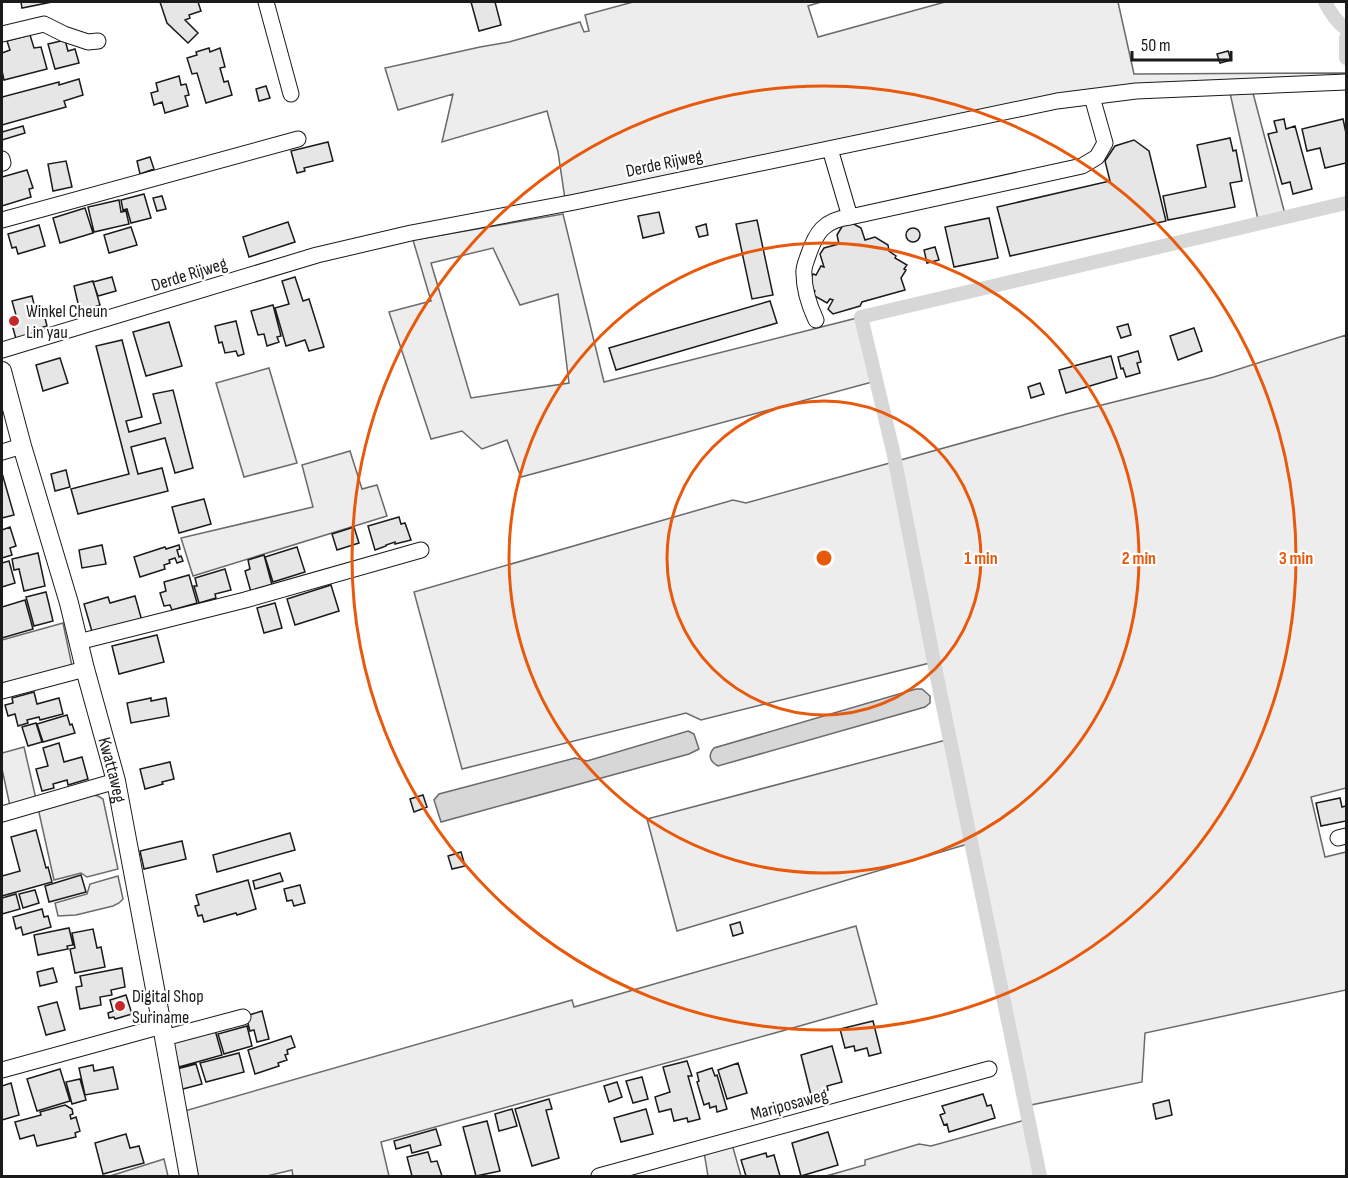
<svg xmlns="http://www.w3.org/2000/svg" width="1348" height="1178" viewBox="0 0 1348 1178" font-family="'Sofia Sans Condensed',sans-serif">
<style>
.built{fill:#ededed;stroke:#6a6a6a;stroke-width:1.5;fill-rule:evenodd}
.water{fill:#d7d7d7;stroke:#6a6a6a;stroke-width:1.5}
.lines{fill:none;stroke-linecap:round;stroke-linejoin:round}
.canal{stroke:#d7d7d7;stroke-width:14}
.building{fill:#e6e6e6;stroke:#1a1a1a;stroke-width:1.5}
.minor-casing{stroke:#1a1a1a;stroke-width:17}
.major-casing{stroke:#1a1a1a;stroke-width:20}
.minor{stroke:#fff;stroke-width:15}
.major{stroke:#fff;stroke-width:18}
.ring{fill:none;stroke:#e8590c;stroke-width:3}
.poi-dot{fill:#c62828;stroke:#fff;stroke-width:2}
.labels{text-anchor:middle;stroke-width:4.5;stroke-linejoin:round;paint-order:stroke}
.street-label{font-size:18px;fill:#1a1a1a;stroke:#fff}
.poi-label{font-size:18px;fill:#1a1a1a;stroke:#fff;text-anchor:start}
.centre{fill:#e8590c;stroke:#fff;stroke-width:3}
.ring-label{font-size:18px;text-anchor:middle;font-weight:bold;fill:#e8590c;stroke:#fff;stroke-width:4.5;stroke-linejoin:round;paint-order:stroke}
</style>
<rect width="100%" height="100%" fill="#fff"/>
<!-- built -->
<path class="built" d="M 633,2 L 821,2 L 808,6 L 818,37 L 945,2 L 1118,2 L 1134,74 L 1346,73 L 1335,77 L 1135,87 L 565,199 L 558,152 L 547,111 L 442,142 L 453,94 L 398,110 L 385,68 L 480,47 L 509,42 L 580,22 L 584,32 L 589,31 L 585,15 Z
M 1230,93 L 1253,93 L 1286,218 L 1259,224 Z
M 563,214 L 604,382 L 861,317 L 876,381 L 521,477 L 507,440 L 482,449 L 462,431 L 431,439 L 389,312 L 431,301 L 413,240 ZM 493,248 L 520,305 L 558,294 L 569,383 L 471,398 L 431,263 Z
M 1346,335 L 1346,788 L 1311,797 L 1325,857 L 1346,852 L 1346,990 L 1145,1033 L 1142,1082 L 1026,1106 L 971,843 L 677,931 L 647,819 L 950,739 L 934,662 L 701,720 L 686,713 L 462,769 L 414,592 L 733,500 L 746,503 L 1066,414 L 1214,377 Z
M 269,368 L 297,463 L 244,477 L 216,383 Z
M 350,451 L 362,489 L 377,485 L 387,516 L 193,576 L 181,538 L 313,507 L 302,465 Z
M 63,623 L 72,666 L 2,686 L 2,640 Z
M 24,747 L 36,799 L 10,806 L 2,769 L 2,753 Z
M 88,794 L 98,796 L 103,799 L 118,869 L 87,877 L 81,873 L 54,880 L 38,808 Z
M 118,876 L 123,899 L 119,903 L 113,906 L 76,915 L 58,916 L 55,903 L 87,894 L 90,884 Z
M 856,926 L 877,1004 L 782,1031 L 381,1142 L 389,1176 L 293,1176 L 292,1170 L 267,1176 L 192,1176 L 181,1112 L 572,1000 L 574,1007 Z
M 1029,1119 L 1040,1176 L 826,1176 L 865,1165 L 865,1160 L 919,1144 L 931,1146 Z
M 732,1144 L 741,1176 L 708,1176 L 704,1152 Z
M 164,1159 L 168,1176 L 110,1176 Z"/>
<!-- water -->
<path class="water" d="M 916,689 L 922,689 L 930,696 L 930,703 L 925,707 L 718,766 C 709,761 708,755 714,748 Z
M 688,731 L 694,734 L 699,749 L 689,754 L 441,822 L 434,800 L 439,794 L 575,758 L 587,761 Z"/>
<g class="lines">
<!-- canal -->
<path class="canal" d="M 1325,2 C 1330,12 1337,22 1346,29
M 1346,38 L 1346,58
M 1040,1176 L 937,677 L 893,451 L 861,317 L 1346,203"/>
</g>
<!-- building -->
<path class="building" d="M 21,2 L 52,2 L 22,8 Z
M 160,2 L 198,2 L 201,11 L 189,15 L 190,18 L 185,20 L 198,33 L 188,43 L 167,23 Z
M 471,2 L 495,2 L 501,25 L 479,31 Z
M 30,35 L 34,48 L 41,47 L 47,69 L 4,80 L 2,71 L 2,53 L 10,50 L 7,41 Z
M 65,40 L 68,51 L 75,49 L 79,63 L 55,69 L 48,44 Z
M 209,48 L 210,52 L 220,48 L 225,67 L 220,68 L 224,82 L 228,81 L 232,95 L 206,103 L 197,73 L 192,74 L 187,58 L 197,55 L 196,52 Z
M 1228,51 L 1231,60 L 1220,63 L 1217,54 Z
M 179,76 L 181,85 L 186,84 L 189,95 L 185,96 L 188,106 L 165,113 L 162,102 L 154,105 L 151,93 L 158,91 L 156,83 Z
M 79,79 L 83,95 L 64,101 L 66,107 L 2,125 L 2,97 L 59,82 L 59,85 Z
M 266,86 L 270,98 L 259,101 L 256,89 Z
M 1284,119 L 1286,129 L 1295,126 L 1312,189 L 1293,194 L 1290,182 L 1282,184 L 1268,134 L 1277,132 L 1274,121 Z
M 1343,119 L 1346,133 L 1346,163 L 1325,168 L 1320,148 L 1307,151 L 1302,129 Z
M 23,126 L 25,133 L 2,140 L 2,132 Z
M 1230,138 L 1233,151 L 1236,150 L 1242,181 L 1230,183 L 1235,207 L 1168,220 L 1163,196 L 1206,187 L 1197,145 Z
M 1134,140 L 1149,151 L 1166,221 L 1010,256 L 997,207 L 1110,181 L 1105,161 L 1115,146 Z
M 328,142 L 333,161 L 304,168 L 305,171 L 297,173 L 291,151 Z
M 150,157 L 154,169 L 140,174 L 137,161 Z
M 66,161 L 72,187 L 53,191 L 48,164 Z
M 27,170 L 33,188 L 29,189 L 31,197 L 2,206 L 2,177 Z
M 144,194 L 151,218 L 131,223 L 127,209 L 123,210 L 121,200 Z
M 162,196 L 166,209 L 157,211 L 153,198 Z
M 119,200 L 121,212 L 126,211 L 129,224 L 94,232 L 88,207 Z
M 85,208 L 93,233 L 60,243 L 53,218 Z
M 659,212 L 664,233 L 643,238 L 638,216 Z
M 989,218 L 998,258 L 954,267 L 945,227 Z
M 757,220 L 773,295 L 752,299 L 736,224 Z
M 288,222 L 295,242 L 249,257 L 243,237 Z
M 852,223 L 861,228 L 865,240 L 875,237 L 888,245 L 889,251 L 896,256 L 895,258 L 907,265 L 904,269 L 906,270 L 901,278 L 905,290 L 862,302 L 860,306 L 833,314 L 828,309 L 833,300 L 830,299 L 827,303 L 813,295 L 815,291 L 807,285 L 813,274 L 816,275 L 821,266 L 824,267 L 820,254 L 824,248 L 839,244 L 837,235 L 843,225 Z
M 706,224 L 708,235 L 699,237 L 696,227 Z
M 39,225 L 45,246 L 18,254 L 16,247 L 12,248 L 8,234 Z
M 131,227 L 137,245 L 109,253 L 104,235 Z
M906 235a7 7 0 1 1 14 0a7 7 0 1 1-14 0Z
M 935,247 L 939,260 L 927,263 L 924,250 Z
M 112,277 L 116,291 L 98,296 L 93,282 Z
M 295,277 L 303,301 L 309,299 L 324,347 L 309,351 L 305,340 L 286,346 L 275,308 L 289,304 L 282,281 Z
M 93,281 L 100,305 L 80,312 L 74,286 Z
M 32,296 L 35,308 L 42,306 L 47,326 L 36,329 L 37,334 L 16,339 L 10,317 L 16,315 L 12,301 Z
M 770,301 L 777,323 L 616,370 L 609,348 Z
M 273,305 L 281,336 L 277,337 L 279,342 L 267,346 L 264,334 L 258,335 L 251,311 Z
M 236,321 L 244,354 L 238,356 L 236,351 L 225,353 L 222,342 L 219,343 L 215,326 Z
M 169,322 L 182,366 L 146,376 L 133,332 Z
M 1128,324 L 1131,335 L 1121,338 L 1117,327 Z
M 1194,328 L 1202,351 L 1178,360 L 1170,336 Z
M 122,340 L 142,417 L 126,421 L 129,432 L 161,423 L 153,394 L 173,390 L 193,468 L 175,473 L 165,438 L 131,447 L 138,474 L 162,468 L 168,491 L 78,514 L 71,489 L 129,474 L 96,346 Z
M 1138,351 L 1141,362 L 1137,363 L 1140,373 L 1126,377 L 1123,368 L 1121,369 L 1118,357 Z
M 1111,356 L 1117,378 L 1066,393 L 1059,370 Z
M 60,358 L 68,383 L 43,391 L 36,365 Z
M 1040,383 L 1044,394 L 1031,398 L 1028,387 Z
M 66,470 L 70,487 L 55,491 L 51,474 Z
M 2,473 L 14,515 L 2,518 Z
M 204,499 L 211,524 L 179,533 L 172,507 Z
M 399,517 L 401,524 L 405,523 L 411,540 L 395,544 L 395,542 L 386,545 L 386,546 L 375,550 L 368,526 Z
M 10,527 L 16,546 L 10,548 L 12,555 L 2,558 L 2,530 Z
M 354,527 L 359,543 L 337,550 L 332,534 Z
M 102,545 L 106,564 L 82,568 L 79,550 Z
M 179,545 L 180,549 L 177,550 L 179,557 L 181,556 L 183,561 L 177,563 L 175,558 L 169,560 L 170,563 L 164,565 L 165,569 L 140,577 L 134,557 L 165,547 L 166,549 Z
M 297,547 L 305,572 L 273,582 L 265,557 Z
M 38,553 L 45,586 L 24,591 L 19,569 L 14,570 L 12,559 Z
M 264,555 L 272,585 L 251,592 L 245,571 L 250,569 L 248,560 Z
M 9,561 L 15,583 L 2,587 L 2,563 Z
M 225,569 L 231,590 L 215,594 L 216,598 L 199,603 L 194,586 L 197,586 L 195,578 Z
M 189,575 L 197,603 L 172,610 L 170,605 L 164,606 L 160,593 L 166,591 L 164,582 Z
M 331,585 L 339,611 L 295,625 L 287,599 Z
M 46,592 L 53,621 L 34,626 L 26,597 Z
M 135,596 L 142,621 L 93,635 L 84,604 L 108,597 L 110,603 Z
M 25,600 L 33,629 L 2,638 L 2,607 Z
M 275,603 L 282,628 L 264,633 L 257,608 Z
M 157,635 L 164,662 L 119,674 L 112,646 Z
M 34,692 L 37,704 L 59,698 L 63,714 L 40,720 L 39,717 L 27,720 L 28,723 L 18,726 L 15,714 L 8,716 L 5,705 L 13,703 L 12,698 Z
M 151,698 L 151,701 L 166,698 L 169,716 L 131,723 L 127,703 Z
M 67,715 L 70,725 L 72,724 L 75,733 L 43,742 L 37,724 Z
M 36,723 L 42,742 L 28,746 L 22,727 Z
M 59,743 L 64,762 L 82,757 L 88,779 L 68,785 L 67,780 L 53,784 L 54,788 L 42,791 L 36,769 L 48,766 L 43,748 Z
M 170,762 L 174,779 L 162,782 L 163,784 L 145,789 L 140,769 Z
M 423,795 L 427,807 L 414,812 L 410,799 Z
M 1340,798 L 1342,807 L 1346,806 L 1346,821 L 1321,826 L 1316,803 Z
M 36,830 L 46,868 L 48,867 L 52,882 L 2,896 L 2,876 L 20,871 L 11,837 Z
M 290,833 L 295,850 L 217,872 L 213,855 Z
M 182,841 L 186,859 L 144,869 L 140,851 Z
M 461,852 L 465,866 L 452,869 L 448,856 Z
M 280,873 L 283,881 L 255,889 L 253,881 Z
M 81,875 L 86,892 L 49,902 L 45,886 Z
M 248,880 L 256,909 L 237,915 L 236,913 L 204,922 L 202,915 L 198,916 L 195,906 L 199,905 L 196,895 Z
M 300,885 L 305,903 L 294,906 L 292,900 L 287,901 L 284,889 Z
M 35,890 L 39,903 L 23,908 L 19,894 Z
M 16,894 L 20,909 L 2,914 L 2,898 Z
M 42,909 L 44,917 L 48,916 L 51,927 L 23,935 L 21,927 L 16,929 L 13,917 Z
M 740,922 L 743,933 L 733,936 L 730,925 Z
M 69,928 L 73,945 L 67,946 L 68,949 L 38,955 L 34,935 Z
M 93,929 L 97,948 L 101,947 L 105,967 L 75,973 L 70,949 L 75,948 L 72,933 Z
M 53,968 L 57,982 L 40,986 L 37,972 Z
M 122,968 L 125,987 L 111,990 L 112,995 L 100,997 L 101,1005 L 80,1009 L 76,987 L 82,986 L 80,976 Z
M 126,995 L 132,1014 L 115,1019 L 114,1017 L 109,1018 L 108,1013 L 113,1011 L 110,1000 Z
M 57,1002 L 65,1030 L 46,1035 L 38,1007 Z
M 262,1011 L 269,1039 L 257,1042 L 254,1030 L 250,1031 L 246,1016 Z
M 873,1021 L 881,1053 L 869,1056 L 867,1048 L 855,1051 L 854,1046 L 845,1048 L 840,1029 Z
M 247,1026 L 252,1046 L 224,1054 L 218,1034 Z
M 215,1030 L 222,1055 L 179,1067 L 172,1041 Z
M 291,1036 L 295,1047 L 287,1050 L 288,1054 L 285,1055 L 287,1060 L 278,1063 L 279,1066 L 255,1074 L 248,1050 Z
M 832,1046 L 842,1082 L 827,1086 L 828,1090 L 811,1095 L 801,1055 Z
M 239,1053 L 244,1072 L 206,1082 L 200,1063 Z
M 687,1061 L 692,1076 L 688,1076 L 700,1119 L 688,1122 L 687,1118 L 674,1121 L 671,1109 L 659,1112 L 655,1097 L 670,1092 L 663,1067 Z
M 738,1063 L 747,1093 L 727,1099 L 718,1070 Z
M 196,1064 L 202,1084 L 179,1090 L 173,1070 Z
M 93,1065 L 94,1071 L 113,1067 L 118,1089 L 85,1095 L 79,1068 Z
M 712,1068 L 715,1076 L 717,1075 L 727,1109 L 717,1112 L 716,1106 L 710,1108 L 709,1103 L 704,1105 L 697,1082 L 699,1081 L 697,1073 Z
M 60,1069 L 70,1101 L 37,1111 L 27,1079 Z
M 642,1077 L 648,1099 L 633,1103 L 626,1081 Z
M 80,1079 L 86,1100 L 72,1104 L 66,1082 Z
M 617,1082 L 622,1097 L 609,1102 L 604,1086 Z
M 11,1083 L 19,1115 L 2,1120 L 2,1086 Z
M 983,1094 L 987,1106 L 991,1105 L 995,1118 L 949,1132 L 947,1124 L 944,1125 L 940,1115 L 945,1113 L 942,1106 Z
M 549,1099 L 552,1109 L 546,1110 L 559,1158 L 532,1166 L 515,1109 Z
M 1169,1100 L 1172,1115 L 1156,1119 L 1153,1104 Z
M 65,1105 L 72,1109 L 73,1114 L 70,1115 L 71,1119 L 76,1117 L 80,1131 L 75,1133 L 76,1137 L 37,1146 L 34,1135 L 20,1139 L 15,1122 L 41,1115 L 40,1112 Z
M 512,1109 L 517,1126 L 499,1131 L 495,1114 Z
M 646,1109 L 653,1134 L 621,1142 L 614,1118 Z
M 487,1121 L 500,1171 L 476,1176 L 463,1127 Z
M 436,1129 L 441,1145 L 412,1153 L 410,1145 L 396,1149 L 394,1141 Z
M 828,1132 L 838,1165 L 801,1176 L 792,1143 Z
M 126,1134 L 130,1148 L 139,1146 L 144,1163 L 103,1174 L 95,1143 Z
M 428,1152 L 431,1162 L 437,1161 L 442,1176 L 412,1176 L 407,1157 Z
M 766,1153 L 767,1157 L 774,1155 L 780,1176 L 746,1176 L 741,1160 Z"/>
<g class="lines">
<!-- minor casing -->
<g class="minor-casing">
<path id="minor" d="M 266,2 L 291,94
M 2,34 L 44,24 L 64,34 L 88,42 L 98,41
M 830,149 L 850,217 L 1082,166 L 1097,157 L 1105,143 L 1092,97
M 2,159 L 3,163
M 2,220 L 298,139
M 816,320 C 809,305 804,291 804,274 C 803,268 806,262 808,256 C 816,232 824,220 850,217
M 2,350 L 317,255 L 411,233 L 575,202 L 1057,101 L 1136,91 L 1346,82
M 2,452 L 22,446
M 78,642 L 245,600 L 421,550
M 2,691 L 85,669
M 2,814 L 116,781
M 1338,838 L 1346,836
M 164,1038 L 243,1017
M 2,1070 L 162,1026
M 599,1176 L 989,1069"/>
</g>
<!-- major casing -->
<g class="major-casing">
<g id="major">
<path id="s1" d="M 2,371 L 22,446 L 69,603 L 85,669 L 116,781 L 162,1026 L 189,1176"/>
</g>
</g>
<!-- minor -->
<use href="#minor" class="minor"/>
<!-- major -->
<use href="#major" class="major"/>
</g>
<!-- distance rings -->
<g class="ring">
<circle cx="824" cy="558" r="157"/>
<circle cx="824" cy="558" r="315"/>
<circle cx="824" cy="558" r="472"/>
</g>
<!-- markers -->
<g class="poi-dot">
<circle cx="14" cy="321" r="6"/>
<circle cx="120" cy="1006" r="6"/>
</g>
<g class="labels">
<!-- street labels -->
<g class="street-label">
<text transform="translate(664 163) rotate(-12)" y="6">Derde Rijweg</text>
<text transform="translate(189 274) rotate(-17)" y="6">Derde Rijweg</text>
<text dy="6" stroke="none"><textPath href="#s1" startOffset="414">Kwattaweg</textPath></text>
<text transform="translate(789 1104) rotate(-15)" y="6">Mariposaweg</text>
</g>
<!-- poi labels -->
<g class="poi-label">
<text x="26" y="317">Winkel Cheun<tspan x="26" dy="21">Lin yau</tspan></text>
<text x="132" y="1002">Digital Shop<tspan x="132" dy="21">Suriname</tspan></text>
</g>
</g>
<circle cx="824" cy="558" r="9" class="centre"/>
<g class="ring-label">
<text x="981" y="564">1 min</text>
<text x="1139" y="564">2 min</text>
<text x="1296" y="564">3 min</text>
</g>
<!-- border -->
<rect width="1348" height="1178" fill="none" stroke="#1a1a1a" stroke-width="6"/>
<!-- scale -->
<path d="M1132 51v9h99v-9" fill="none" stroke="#1a1a1a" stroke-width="3"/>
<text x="1141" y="51" font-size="18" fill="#1a1a1a" stroke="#ffffff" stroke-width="4.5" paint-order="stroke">50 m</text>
</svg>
